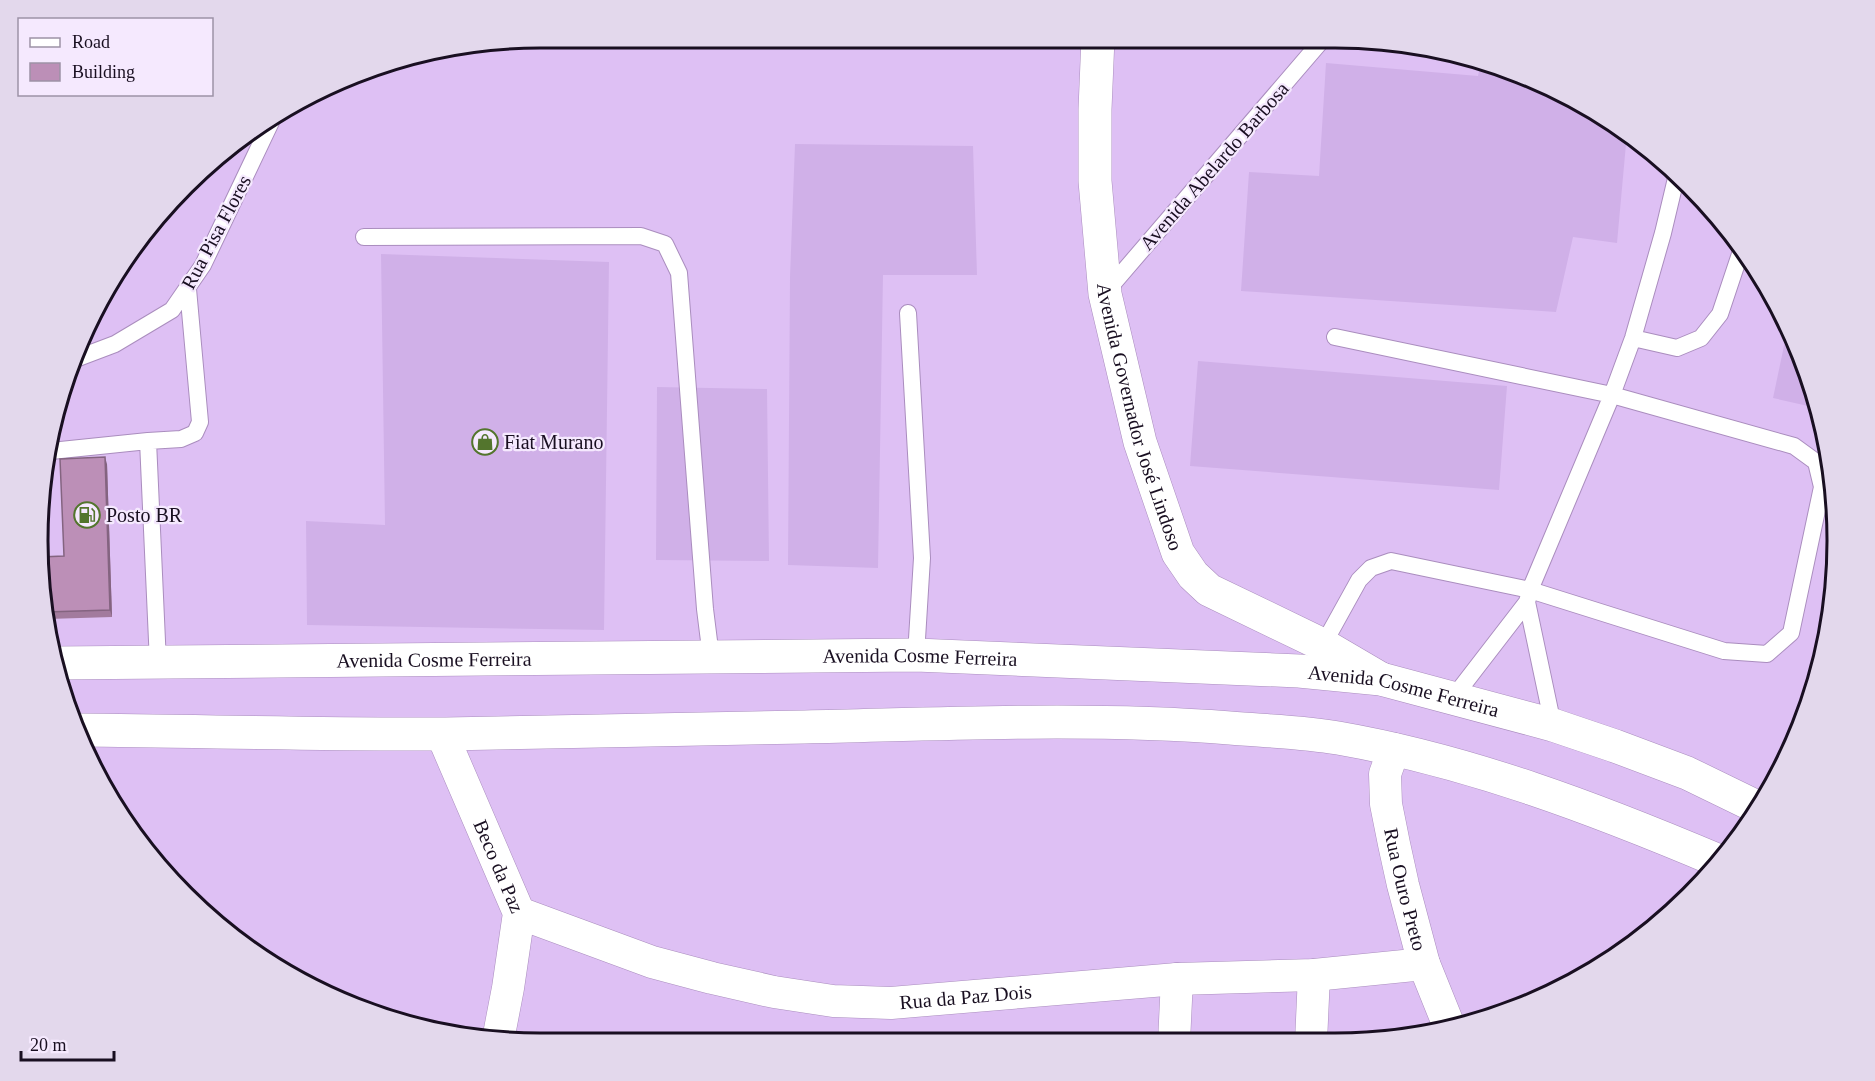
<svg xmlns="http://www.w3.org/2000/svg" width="1875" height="1081" viewBox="0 0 1875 1081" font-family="Georgia,serif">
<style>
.built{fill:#d0b0e8}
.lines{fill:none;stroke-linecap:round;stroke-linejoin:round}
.lane-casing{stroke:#aa8dbe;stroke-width:18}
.street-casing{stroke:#aa8dbe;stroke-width:33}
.secondary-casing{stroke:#aa8dbe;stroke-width:34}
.primary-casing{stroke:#aa8dbe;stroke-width:34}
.lane{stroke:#fff;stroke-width:16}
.street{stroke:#fff;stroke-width:32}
.secondary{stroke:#fff;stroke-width:33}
.primary{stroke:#fff;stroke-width:33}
.wall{fill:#a27b9d}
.shaded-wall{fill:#846480}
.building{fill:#bc8fb7;stroke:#846480;stroke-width:1.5}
.labels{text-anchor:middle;stroke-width:4.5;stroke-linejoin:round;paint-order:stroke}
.street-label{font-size:20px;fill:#190f21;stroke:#f5e9fe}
.poi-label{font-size:20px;fill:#190f21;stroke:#f5e9fe;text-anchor:start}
.rim{fill:none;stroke:#190f21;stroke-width:3}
</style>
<rect width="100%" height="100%" fill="#dec0f4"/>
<!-- built -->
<path class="built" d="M 1481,61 L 1497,64 L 1614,122 L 1627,133 L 1617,243 L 1573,237 L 1556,312 L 1241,291 L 1249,172 L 1319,176 L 1326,63 L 1478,76 Z
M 795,144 L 973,146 L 977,275 L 883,275 L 878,568 L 788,565 L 790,277 Z
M 381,254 L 609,262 L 604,630 L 307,625 L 306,521 L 385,525 Z
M 1788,327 L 1799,348 L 1817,408 L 1773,398 Z
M 1198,361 L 1507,386 L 1499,490 L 1190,466 Z
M 657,387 L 767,389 L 769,561 L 656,560 Z"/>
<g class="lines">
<!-- lane casing -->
<g class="lane-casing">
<path id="lane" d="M 364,237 L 641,236 L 665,244 L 679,273 L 705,609 L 711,657
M 1105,293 L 1323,39
M 908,313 L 922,558 L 916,655
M 1633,338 L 1677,348 L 1701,338 L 1720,314 L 1742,248
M 78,358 L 115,344 L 172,310 L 203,265 L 271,122
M 148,441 L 181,439 L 195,433 L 200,422 L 188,289
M 51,451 L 148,441 L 158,663
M 1527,602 L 1553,725
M 1323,645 L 1359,580 L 1371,568 L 1391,561 L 1530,590 L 1724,651 L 1767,654 L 1791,633 L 1822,487 L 1816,462 L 1794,446 L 1612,395 L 1335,337
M 1453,698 L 1527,602 L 1530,590 L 1612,395 L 1633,338 L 1663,233 L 1677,174"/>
</g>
<!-- street casing -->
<g class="street-casing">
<g id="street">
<path id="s1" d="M 442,734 L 519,913 L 508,988 L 498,1040"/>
<path id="s2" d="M 1394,749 L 1385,774 L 1386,804 L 1394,844 L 1403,885 L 1424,964 L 1449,1026"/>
<path id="s3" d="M 519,913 L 652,962 L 712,978 L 774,992 L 833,1001 L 891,1003 L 1177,979 L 1314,975 L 1424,964"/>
<path d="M 1174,1042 L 1177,979"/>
<path d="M 1311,1042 L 1314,975"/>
</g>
</g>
<!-- secondary casing -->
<g class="secondary-casing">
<g id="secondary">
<path id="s4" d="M 1098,38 L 1095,109 L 1095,181 L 1105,294 L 1140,442 L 1178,553 L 1193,575 L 1209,590 L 1323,645 L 1381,679"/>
</g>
</g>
<!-- primary casing -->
<g class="primary-casing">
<g id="primary">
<path id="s5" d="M 56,663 L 916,655 L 1299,671 L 1381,679 L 1553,725 L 1615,746 L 1687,773 L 1759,808"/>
<path d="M 79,730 C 201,731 324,735 446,734 C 566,732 685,729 805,727 C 947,724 1089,717 1230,728 C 1266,731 1303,732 1338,738 C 1470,761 1596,809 1719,861"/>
</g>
</g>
<!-- lane -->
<use href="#lane" class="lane"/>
<!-- street -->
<use href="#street" class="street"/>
<!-- secondary -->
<use href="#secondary" class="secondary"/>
<!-- primary -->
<use href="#primary" class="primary"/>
</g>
<!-- wall -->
<path class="wall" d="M 107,464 L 112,617 L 48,619 L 39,573 L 64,556 Z"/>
<!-- shaded-wall -->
<path class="shaded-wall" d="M 105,457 L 107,464 L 112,617 L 110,610 Z"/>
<!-- building -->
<path class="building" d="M 105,457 L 110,610 L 46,612 L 39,573 L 40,557 L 64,556 L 60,459 Z"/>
<!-- icons -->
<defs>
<g id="shop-ring" transform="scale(1.35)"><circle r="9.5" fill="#f5e9fe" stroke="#53752d" stroke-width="1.5"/><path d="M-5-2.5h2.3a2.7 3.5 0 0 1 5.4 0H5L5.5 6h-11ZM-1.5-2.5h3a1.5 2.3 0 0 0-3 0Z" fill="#53752d"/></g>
<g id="fuel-ring" transform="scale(1.35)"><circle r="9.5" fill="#f5e9fe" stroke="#53752d" stroke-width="1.5"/><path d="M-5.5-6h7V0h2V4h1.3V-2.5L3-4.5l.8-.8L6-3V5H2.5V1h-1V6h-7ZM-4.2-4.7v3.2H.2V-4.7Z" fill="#53752d"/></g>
</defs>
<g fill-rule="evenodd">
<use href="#shop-ring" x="485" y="442"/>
<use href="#fuel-ring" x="87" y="515"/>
</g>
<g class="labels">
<!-- street labels -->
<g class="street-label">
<text transform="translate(1214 166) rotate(-49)" y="7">Avenida Abelardo Barbosa</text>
<text transform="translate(216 232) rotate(-62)" y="7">Rua Pisa Flores</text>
<text dy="7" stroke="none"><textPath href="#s4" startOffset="384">Avenida Governador José Lindoso</textPath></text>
<text dy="7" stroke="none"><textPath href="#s5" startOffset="864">Avenida Cosme Ferreira</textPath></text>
<text dy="7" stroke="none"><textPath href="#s5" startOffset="378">Avenida Cosme Ferreira</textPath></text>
<text dy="7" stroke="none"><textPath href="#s5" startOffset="1350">Avenida Cosme Ferreira</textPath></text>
<text dy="7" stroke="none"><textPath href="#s1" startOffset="144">Beco da Paz</textPath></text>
<text dy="7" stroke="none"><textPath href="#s2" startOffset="144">Rua Ouro Preto</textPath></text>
<text dy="7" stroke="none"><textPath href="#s3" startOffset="460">Rua da Paz Dois</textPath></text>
</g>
<!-- poi labels -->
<g class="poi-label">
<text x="504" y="449">Fiat Murano</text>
<text x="106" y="522">Posto BR</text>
</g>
</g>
<!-- crop -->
<path d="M0 0H1875V1081H0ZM540 48H1335A492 492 0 0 1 1827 540V541A492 492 0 0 1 1335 1033H540A492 492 0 0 1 48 541V540A492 492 0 0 1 540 48Z" fill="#e3d8ec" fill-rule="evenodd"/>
<path class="rim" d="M540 48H1335A492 492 0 0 1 1827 540V541A492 492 0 0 1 1335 1033H540A492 492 0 0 1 48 541V540A492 492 0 0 1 540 48Z"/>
<!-- legend -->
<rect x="18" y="18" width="195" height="78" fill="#f5e9fe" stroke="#9d92a6" stroke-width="1.5"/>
<rect x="30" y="38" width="30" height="9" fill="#ffffff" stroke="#9d92a6" stroke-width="1.5"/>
<text x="72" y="48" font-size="18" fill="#190f21">Road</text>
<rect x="30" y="63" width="30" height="18" fill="#bc8fb7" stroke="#9d92a6" stroke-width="1.5"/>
<text x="72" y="78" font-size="18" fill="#190f21">Building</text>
<!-- scale -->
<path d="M21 1051v9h93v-9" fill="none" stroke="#190f21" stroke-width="3"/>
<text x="30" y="1051" font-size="18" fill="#190f21" stroke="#f5e9fe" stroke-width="4.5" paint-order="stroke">20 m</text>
</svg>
